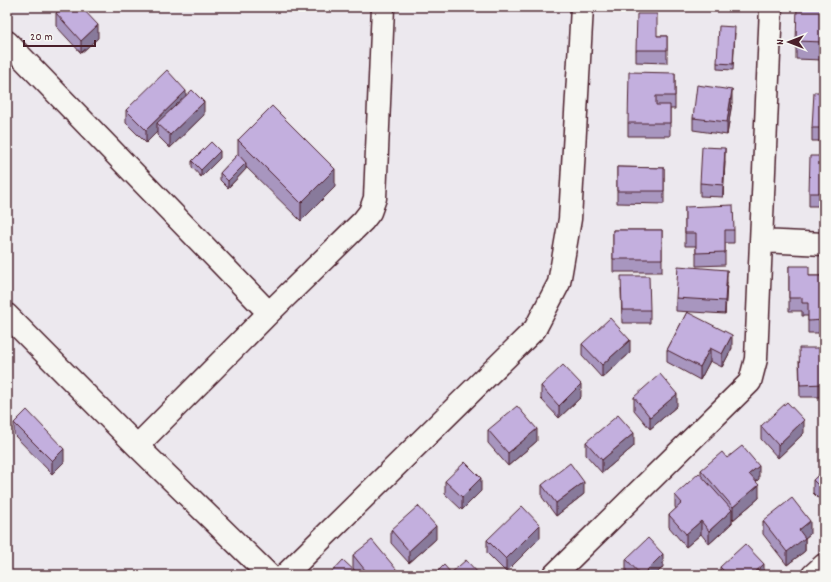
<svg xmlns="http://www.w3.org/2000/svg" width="831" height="582" viewBox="0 0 831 582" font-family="Dekko,sans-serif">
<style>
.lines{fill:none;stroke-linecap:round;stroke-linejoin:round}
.minor-casing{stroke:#4a1f2b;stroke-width:25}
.minor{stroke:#f6f6f2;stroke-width:22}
.wall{fill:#a896bf;stroke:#4a1f2b}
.shaded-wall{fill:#887a9b;stroke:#4a1f2b}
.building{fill:#c3afde;stroke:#4a1f2b}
</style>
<rect width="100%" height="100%" fill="#ece8ee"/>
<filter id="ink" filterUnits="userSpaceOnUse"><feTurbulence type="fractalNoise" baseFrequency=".025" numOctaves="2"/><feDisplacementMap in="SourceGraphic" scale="8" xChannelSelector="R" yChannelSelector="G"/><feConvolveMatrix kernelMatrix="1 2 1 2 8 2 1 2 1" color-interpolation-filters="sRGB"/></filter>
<g filter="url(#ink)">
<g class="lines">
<!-- minor casing -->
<g class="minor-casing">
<path id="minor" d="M 7,42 L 269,313
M 761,241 L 824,244
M 7,315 L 137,446 L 269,575
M 137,446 L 269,313 L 363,221 L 370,212 L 375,198 L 383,7
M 285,575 L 535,329 L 559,283 L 570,219 L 582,7
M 554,575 L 750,382 L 756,359 L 771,7
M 813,575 L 824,565"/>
</g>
<!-- minor -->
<use href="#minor" class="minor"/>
</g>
<!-- wall -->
<path class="wall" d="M 824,7 L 824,77 L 822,77 L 822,60 L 796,59 L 796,41 Z
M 56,13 L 98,38 L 81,53 L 56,26 Z
M 735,33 L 733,70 L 717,69 L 717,63 Z
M 657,36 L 667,36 L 667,63 L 636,62 L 636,50 Z
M 675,73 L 675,109 L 670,109 L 670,136 L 628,136 L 628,123 Z
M 824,92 L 824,141 L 812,141 L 812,128 Z
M 186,95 L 204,115 L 170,148 L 157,135 L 157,132 L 146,143 L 126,123 L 126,110 Z
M 732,102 L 727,135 L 693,130 L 693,118 Z
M 238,140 L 335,187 L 301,221 L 246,167 L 246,169 L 228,188 L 220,180 L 220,173 L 238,154 Z
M 824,156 L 824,206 L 809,206 L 809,193 Z
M 220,158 L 201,177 L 192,167 L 192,161 Z
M 725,161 L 723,197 L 700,196 L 700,183 Z
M 617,167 L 664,168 L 664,204 L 617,203 Z
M 685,207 L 734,230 L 734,243 L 725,243 L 725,265 L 696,266 L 696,246 L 685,246 Z
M 613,230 L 662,230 L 662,272 L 613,272 Z
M 789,266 L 809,276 L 824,276 L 824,333 L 808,333 L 808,316 L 802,316 L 802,311 L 789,311 Z
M 727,282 L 725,314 L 676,311 L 676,298 Z
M 621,289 L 650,310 L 650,323 L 622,323 Z
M 687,312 L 732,348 L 722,367 L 710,361 L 700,380 L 667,362 L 667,350 Z
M 582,344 L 630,353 L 602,378 L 582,356 Z
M 799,361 L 824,371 L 824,397 L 800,397 Z
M 541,386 L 581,397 L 559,418 L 541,399 Z
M 634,397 L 677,406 L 650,429 L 634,410 Z
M 14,423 L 64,462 L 52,474 L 14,435 Z
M 761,426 L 804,433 L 778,458 L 761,439 Z
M 488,430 L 537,441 L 508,466 L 488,443 Z
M 586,442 L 634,446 L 602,473 L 586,455 Z
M 824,454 L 824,504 L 813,493 L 813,480 L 823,470 L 822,469 L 822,456 Z
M 727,458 L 759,479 L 756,482 L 759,498 L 733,520 L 732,519 L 732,523 L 709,544 L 701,534 L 686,547 L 669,527 L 669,515 L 676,509 L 675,507 L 675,495 L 701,475 L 701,470 Z
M 445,481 L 481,491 L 462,510 L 445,494 Z
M 542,485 L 584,494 L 556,516 L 542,497 Z
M 763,521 L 810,534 L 805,538 L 805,551 L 787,565 L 763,534 Z
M 391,530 L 436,539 L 409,563 L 391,543 Z
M 540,538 L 506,572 L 487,553 L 487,540 Z
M 353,555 L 401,575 L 329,575 L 358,575 L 353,568 Z
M 626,559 L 663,567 L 655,575 L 629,575 L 626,572 Z
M 720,567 L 764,575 L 720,575 Z"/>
<!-- shaded-wall -->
<path class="shaded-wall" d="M 98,25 L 98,38 L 81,53 L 81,41 Z
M 732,90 L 732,102 L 727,135 L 727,122 Z
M 186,91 L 186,103 L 157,123 L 157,132 L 146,143 L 146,130 Z
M 204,102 L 204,115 L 170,148 L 170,135 Z
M 725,148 L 725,161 L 723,197 L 723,185 Z
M 220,151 L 220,158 L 201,177 L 201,170 Z
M 246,163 L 246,169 L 228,188 L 228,181 Z
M 335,169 L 335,187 L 301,221 L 301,203 Z
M 727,270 L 727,282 L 725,314 L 725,301 Z
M 732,335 L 732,348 L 722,367 L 722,354 Z
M 630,340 L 630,353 L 602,378 L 602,365 Z
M 710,348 L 710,361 L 700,380 L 700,367 Z
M 581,384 L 581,397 L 559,418 L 559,406 Z
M 677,394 L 677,406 L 650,429 L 650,417 Z
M 804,420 L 804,433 L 778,458 L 778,445 Z
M 537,429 L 537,441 L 508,466 L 508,453 Z
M 634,433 L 634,446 L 602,473 L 602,460 Z
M 64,449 L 64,462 L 52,474 L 52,461 Z
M 759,466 L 759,479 L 749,487 L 749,474 Z
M 481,478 L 481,491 L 462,510 L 462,497 Z
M 584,482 L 584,494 L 556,516 L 556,503 Z
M 759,485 L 759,498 L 733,520 L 733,507 Z
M 732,510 L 732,523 L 709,544 L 709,531 Z
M 701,521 L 701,534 L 686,547 L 686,534 Z
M 810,521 L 810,534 L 805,538 L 805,551 L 787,565 L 787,552 L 799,530 Z
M 540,525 L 540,538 L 506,572 L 506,559 Z
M 436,526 L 436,539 L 409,563 L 409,551 Z
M 663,554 L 663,567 L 655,575 L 642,575 Z
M 764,564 L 764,575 L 752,575 Z"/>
<!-- building -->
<path class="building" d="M 63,7 L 81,7 L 98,25 L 81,41 L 56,13 Z
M 797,7 L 824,7 L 824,59 L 822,59 L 823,42 L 796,41 Z
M 637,14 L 657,14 L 657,36 L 667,36 L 667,50 L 636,50 Z
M 719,26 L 735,27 L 733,64 L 717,63 Z
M 167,70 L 186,91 L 146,130 L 126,110 Z
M 629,72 L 675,73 L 675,96 L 656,96 L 656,105 L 670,105 L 670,123 L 628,123 Z
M 697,85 L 732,90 L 727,122 L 693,118 Z
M 192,90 L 204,102 L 170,135 L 157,123 Z
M 814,92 L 824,92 L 824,128 L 812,128 Z
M 272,106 L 335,169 L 301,203 L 238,140 Z
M 211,142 L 220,151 L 201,170 L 192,161 Z
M 702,147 L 725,148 L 723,185 L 700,183 Z
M 238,154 L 246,163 L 228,181 L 220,173 Z
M 810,156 L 824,156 L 824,193 L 809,193 Z
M 617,167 L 664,168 L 664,191 L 617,191 Z
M 733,205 L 734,230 L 725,230 L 725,252 L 696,253 L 696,233 L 685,233 L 685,207 Z
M 613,230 L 662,230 L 662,259 L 613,259 Z
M 678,266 L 727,270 L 725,301 L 676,298 Z
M 789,266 L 809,266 L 809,276 L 824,276 L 824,320 L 808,321 L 808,303 L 802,303 L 802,298 L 789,298 Z
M 621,276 L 649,276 L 650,310 L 622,310 Z
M 687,312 L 732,335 L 722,354 L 710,348 L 700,367 L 667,350 Z
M 610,318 L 630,340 L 602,365 L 582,344 Z
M 799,348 L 824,348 L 824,384 L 800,385 Z
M 563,365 L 581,384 L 559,406 L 541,386 Z
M 660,374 L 677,394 L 650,417 L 634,397 Z
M 787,402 L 804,420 L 778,445 L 761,426 Z
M 517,406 L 537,429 L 508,453 L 488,430 Z
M 27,410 L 64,449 L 52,461 L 14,423 Z
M 618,415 L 634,433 L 602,460 L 586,442 Z
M 742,446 L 759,466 L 749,474 L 759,485 L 733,507 L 701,470 L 722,452 L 727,458 Z
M 465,462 L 481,478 L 462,497 L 445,481 Z
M 570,463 L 584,482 L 556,503 L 542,485 Z
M 824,470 L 824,491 L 813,480 Z
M 699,473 L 732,510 L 709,531 L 701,521 L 686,534 L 669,515 L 682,503 L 675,495 Z
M 792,498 L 810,521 L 799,530 L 805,538 L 787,552 L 763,521 Z
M 418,506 L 436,526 L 409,551 L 391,530 Z
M 522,506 L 540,525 L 506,559 L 487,540 Z
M 648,538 L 663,554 L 642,575 L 641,575 L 626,559 Z
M 372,540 L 401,575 L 382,575 L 381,574 L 379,575 L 369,575 L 353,555 Z
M 745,544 L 764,564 L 752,575 L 728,575 L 720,567 Z
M 343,560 L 359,575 L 329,575 Z
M 466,560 L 480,575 L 434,575 L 444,565 L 451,573 Z"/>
</g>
<!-- margin -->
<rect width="831" height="582" fill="none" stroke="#f6f6f2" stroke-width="24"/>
<rect x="12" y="12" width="807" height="558" fill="none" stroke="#4a1f2b" stroke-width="1.5" filter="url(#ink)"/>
<!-- north arrow -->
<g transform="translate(789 42) rotate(270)" stroke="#f6f6f2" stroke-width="3" paint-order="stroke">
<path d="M0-3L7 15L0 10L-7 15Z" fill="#4a1f2b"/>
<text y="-6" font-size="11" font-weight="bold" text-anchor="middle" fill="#4a1f2b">N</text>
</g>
<!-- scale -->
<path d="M24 40v6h71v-6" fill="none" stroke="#4a1f2b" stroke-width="2"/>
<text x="30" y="40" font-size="12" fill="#4a1f2b" stroke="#f6f6f2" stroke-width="3" paint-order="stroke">20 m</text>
</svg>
